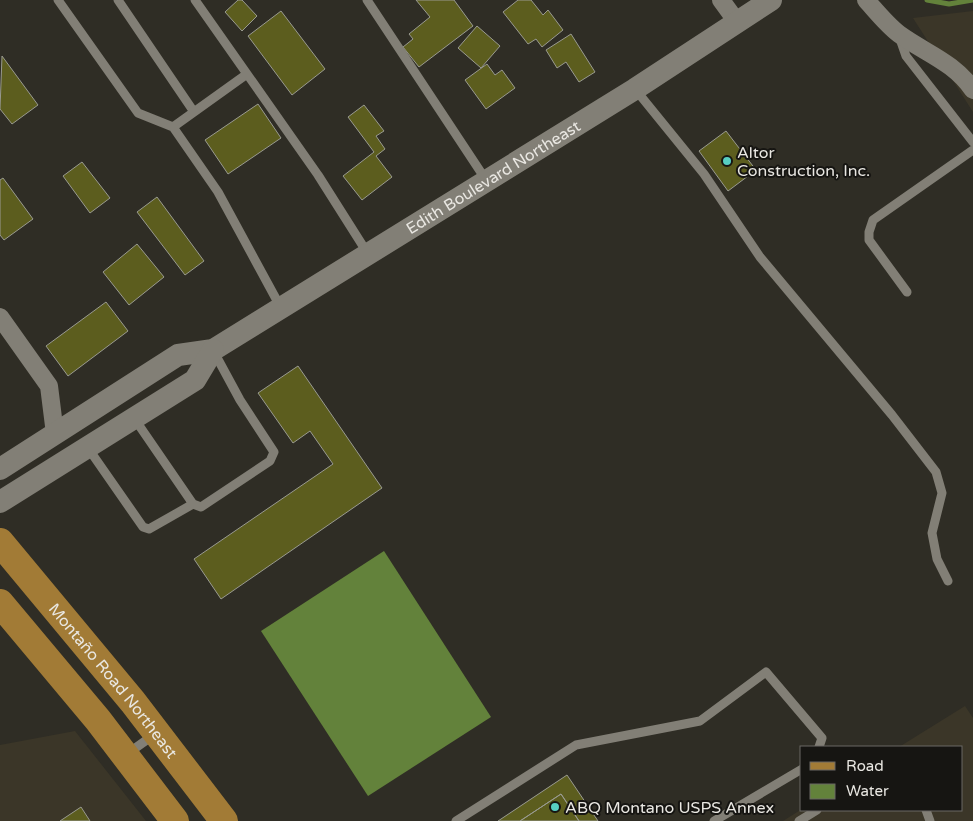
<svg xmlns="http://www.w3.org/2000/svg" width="973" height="821" viewBox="0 0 973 821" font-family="'Varela Round',sans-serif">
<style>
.built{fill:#3b3628}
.water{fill:#63823b}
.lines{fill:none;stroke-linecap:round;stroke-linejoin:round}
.stream{stroke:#63823b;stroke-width:5}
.building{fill:#5c5d1e;stroke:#999a90}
.service{stroke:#827f76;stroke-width:9}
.minor{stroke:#827f76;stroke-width:18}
.tertiary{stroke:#827f76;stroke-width:22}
.primary{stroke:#a27b36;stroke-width:28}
.poi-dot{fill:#57cec1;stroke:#161512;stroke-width:2}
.labels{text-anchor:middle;stroke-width:4;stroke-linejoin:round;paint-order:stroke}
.poi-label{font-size:16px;fill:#e9e7e2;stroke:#161512;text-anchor:start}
.street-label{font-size:16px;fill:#e9e7e2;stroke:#161512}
</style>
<rect width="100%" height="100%" fill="#2f2d25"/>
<!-- built -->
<path class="built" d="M 973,11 L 973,112 L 913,18 Z
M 965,706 L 973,718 L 973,821 L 783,821 L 802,809 L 962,810 L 962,747 L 899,747 Z
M 75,731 L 146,821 L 0,821 L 0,745 Z"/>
<!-- water -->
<path class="water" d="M 384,551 L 491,717 L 368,796 L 261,631 Z"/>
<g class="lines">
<!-- stream -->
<path class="stream" d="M 927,0 L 949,4 L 973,0"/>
</g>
<!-- building -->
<path class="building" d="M 238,0 L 242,0 L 257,16 L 242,31 L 225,12 Z
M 416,0 L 454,0 L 473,26 L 419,67 L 403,47 L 413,39 L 409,34 L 430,17 Z
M 518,0 L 531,0 L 543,15 L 548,10 L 563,30 L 542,47 L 536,39 L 528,44 L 503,12 Z
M 281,11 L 325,69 L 292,95 L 248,36 Z
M 477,26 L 500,46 L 481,68 L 458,48 Z
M 571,34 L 595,72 L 579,82 L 566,62 L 557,68 L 546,50 Z
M 2,56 L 38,105 L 12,124 L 0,109 Z
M 487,64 L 495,75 L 502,70 L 515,88 L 486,109 L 465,80 Z
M 258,104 L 281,138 L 228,174 L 205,140 Z
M 364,105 L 384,131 L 376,136 L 385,149 L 376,156 L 392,177 L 362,200 L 343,176 L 374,152 L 348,117 Z
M 726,131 L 756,170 L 728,191 L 699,151 Z
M 82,162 L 110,198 L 90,213 L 63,176 Z
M 3,178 L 33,219 L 4,240 L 0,235 L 0,180 Z
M 157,197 L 204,261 L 185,275 L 137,212 Z
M 137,244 L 164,277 L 129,305 L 103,272 Z
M 106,302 L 128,331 L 68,376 L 46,346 Z
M 298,366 L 382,488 L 221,599 L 194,559 L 333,464 L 310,431 L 293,443 L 258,393 Z
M 567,775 L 598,821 L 579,821 L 561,794 L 520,821 L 498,821 Z
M 561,794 L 579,821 L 520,821 Z
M 81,807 L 90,821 L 60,821 Z"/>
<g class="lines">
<!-- service -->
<path class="service" d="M 58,0 L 138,113 L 173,127 L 218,192 L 281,308
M 118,0 L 194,112
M 195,0 L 318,175 L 368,254
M 367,0 L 486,180
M 899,36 L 906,56 L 973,142
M 635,89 L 704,174 L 760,257 L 892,415 L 936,472 L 942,493 L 932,533 L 937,559 L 948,581
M 173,127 L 247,74
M 907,292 L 869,240 L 869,232 L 873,220 L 973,150
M 134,418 L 193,504 L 201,507 L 270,461 L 274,452 L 240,400 L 214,352
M 88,448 L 143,527 L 149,529 L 193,504
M 127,754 L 155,734
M 926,810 L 930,821
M 456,821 L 576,745 L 700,721 L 766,672 L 822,738 L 819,747
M 714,821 L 802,769
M 799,821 L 817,810"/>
<!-- minor -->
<path class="minor" d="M 721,0 L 737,22
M 866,0 C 876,11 887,25 899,34 C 925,53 954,62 973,90
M 0,317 L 49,386 L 55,434"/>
<!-- tertiary -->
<g class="tertiary">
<path id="s1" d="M 0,469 L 178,355 L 213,350 L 635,89 L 771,0"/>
<path d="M 0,502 L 195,380 L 213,350"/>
</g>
<!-- primary -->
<g class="primary">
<path id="s2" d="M 0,542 L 133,702 L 224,821"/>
<path d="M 0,603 L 98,720 L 175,821"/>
</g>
</g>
<!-- markers -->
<g class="poi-dot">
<circle cx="727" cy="161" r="5"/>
<circle cx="555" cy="807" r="5"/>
</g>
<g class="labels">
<!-- poi labels -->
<g class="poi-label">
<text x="737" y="158">Altor<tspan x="737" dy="18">Construction, Inc.</tspan></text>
<text x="565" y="813">ABQ Montano USPS Annex</text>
</g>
<!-- street labels -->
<g class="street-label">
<text dy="6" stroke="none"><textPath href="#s1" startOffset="576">Edith Boulevard Northeast</textPath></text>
<text dy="6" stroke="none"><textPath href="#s2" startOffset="179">Montaño Road Northeast</textPath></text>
</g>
</g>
<!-- legend -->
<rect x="800" y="746" width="162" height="65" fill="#161512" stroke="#6a6965"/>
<rect x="810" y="762" width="25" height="8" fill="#a27b36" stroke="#6a6965"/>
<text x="846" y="771" font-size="15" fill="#e9e7e2">Road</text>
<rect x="810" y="784" width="25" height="15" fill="#63823b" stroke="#6a6965"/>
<text x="846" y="796" font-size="15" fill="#e9e7e2">Water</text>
</svg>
